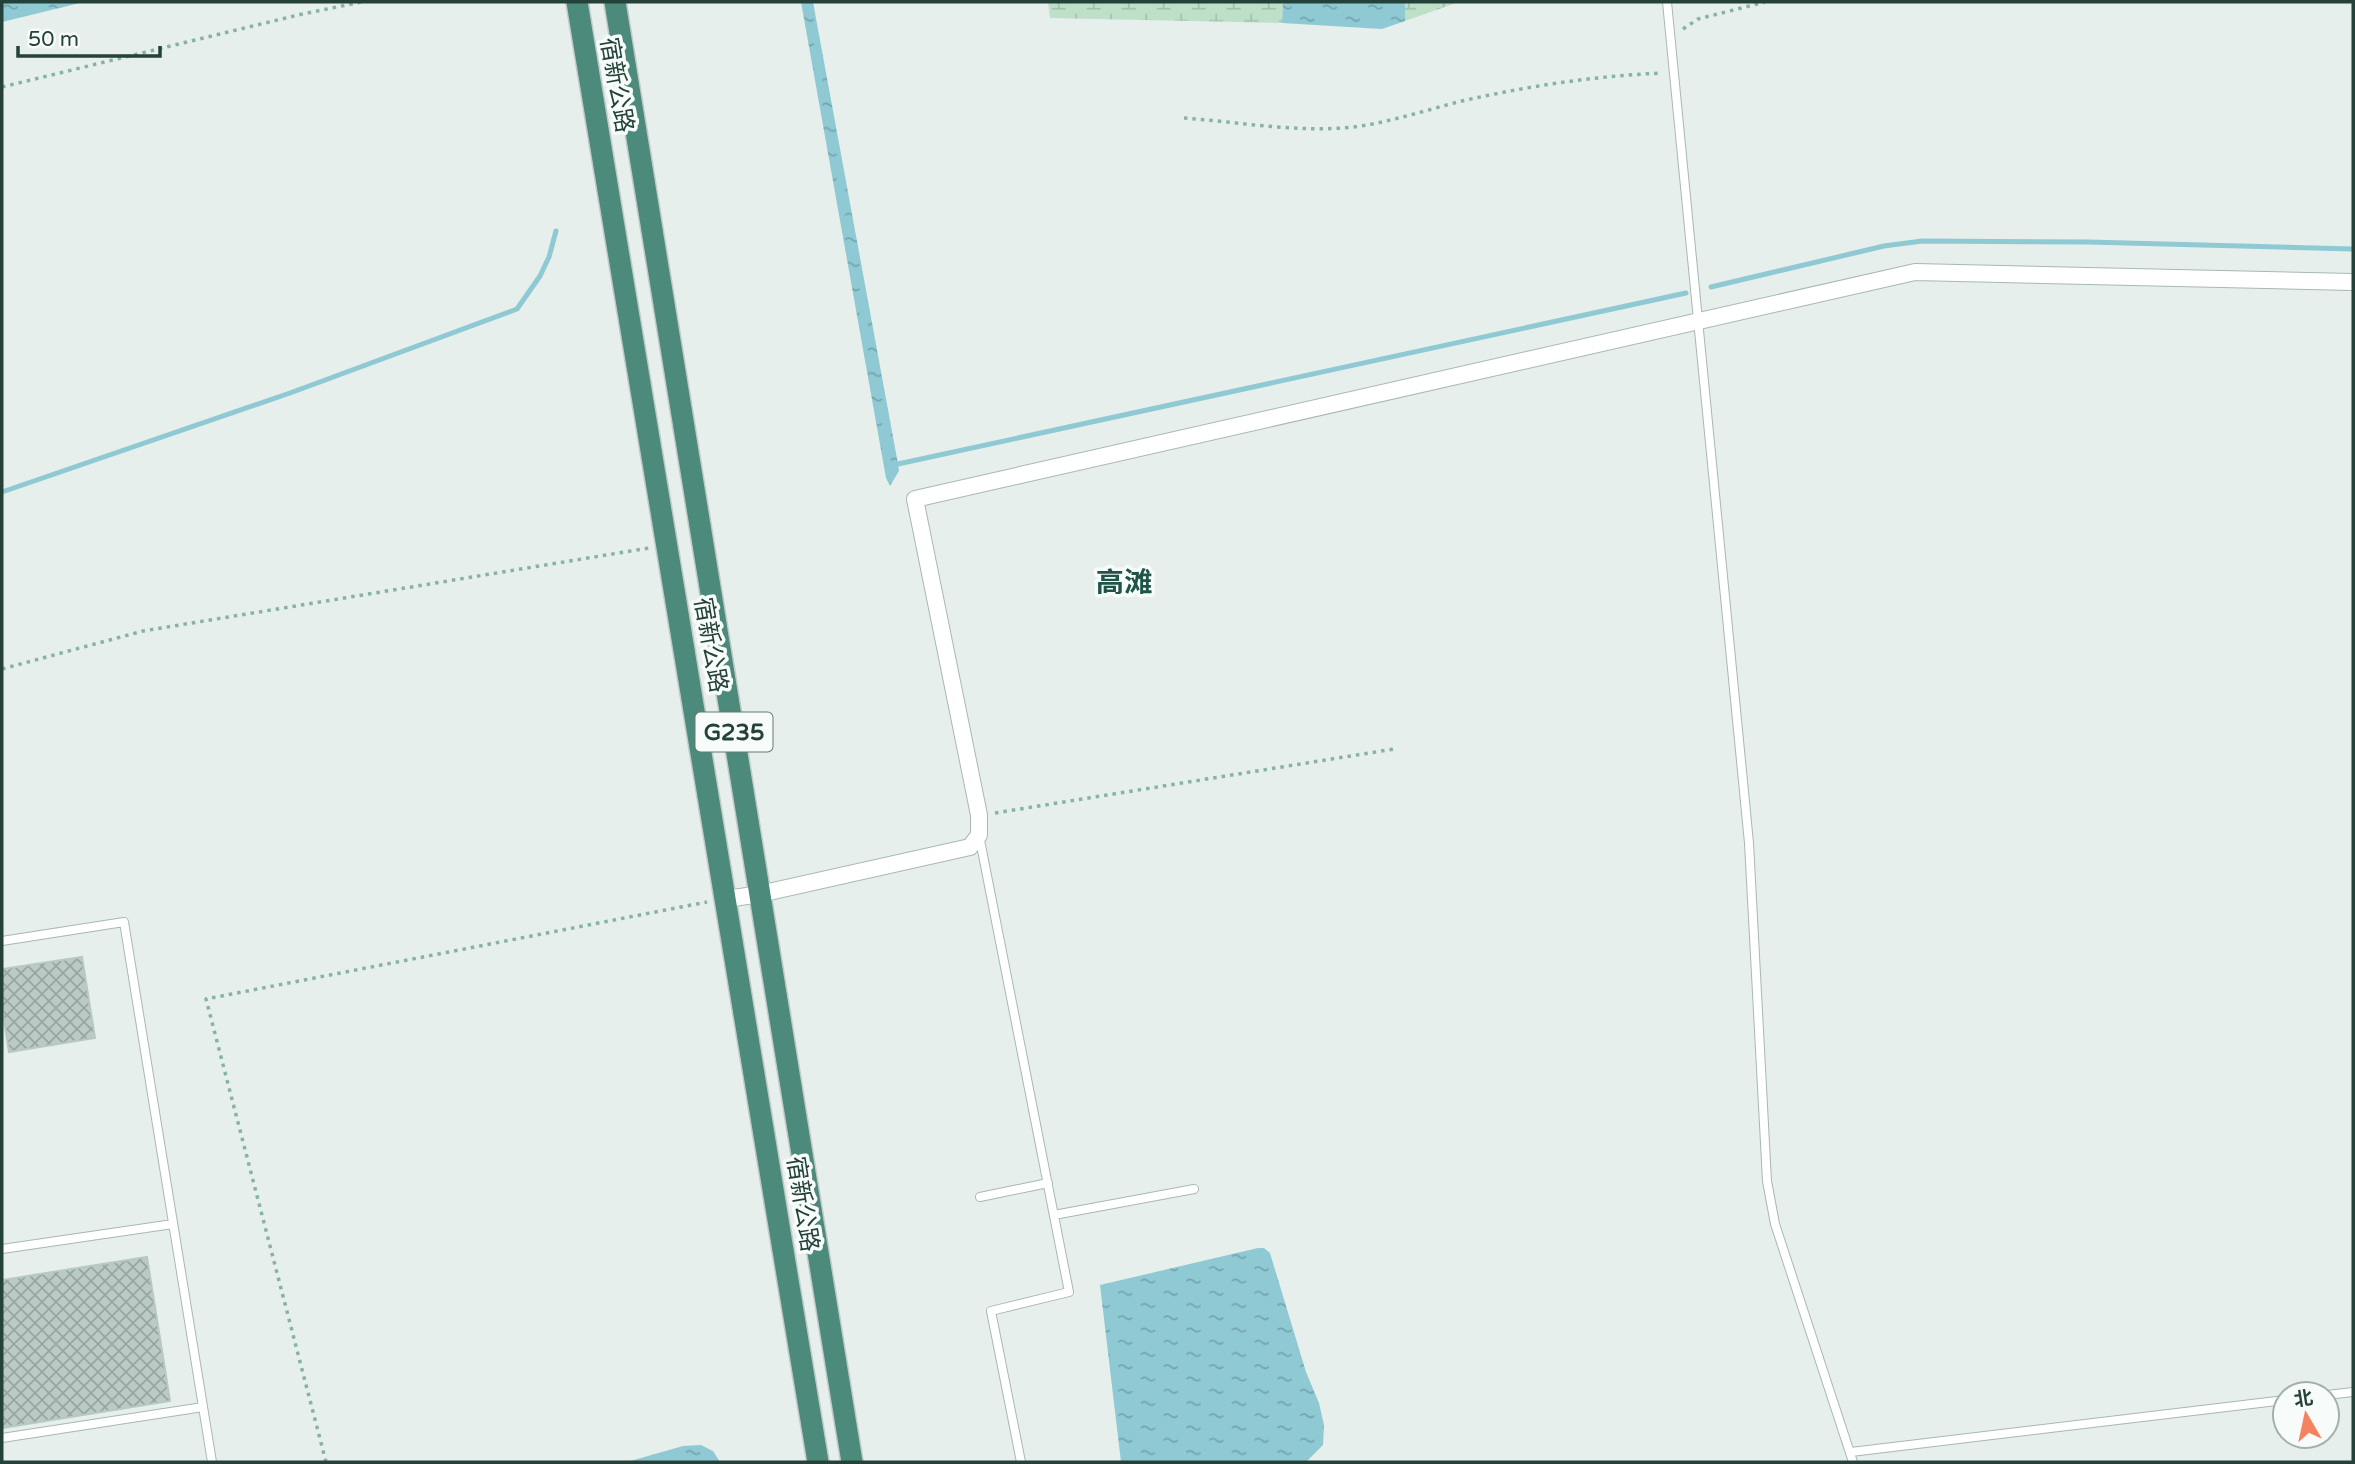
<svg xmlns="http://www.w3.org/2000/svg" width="2355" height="1464" viewBox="0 0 2355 1464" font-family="'Varela Round','Noto Sans SC',sans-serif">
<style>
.wetland{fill:url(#wetland-marsh)}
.water{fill:url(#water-ripples)}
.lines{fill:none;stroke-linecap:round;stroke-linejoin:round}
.stream{stroke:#8ec9d4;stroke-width:5}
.building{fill:url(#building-cross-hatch);stroke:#b8c9c2;stroke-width:2}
.service-casing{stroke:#a8b8b2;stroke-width:10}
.minor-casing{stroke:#a8b8b2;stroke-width:18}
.trunk-casing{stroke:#c2cac8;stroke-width:24}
.path{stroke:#86b3a5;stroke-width:3.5;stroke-dasharray:3.5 5;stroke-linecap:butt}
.service{stroke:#fff;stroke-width:8}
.minor{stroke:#fff;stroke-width:16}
.trunk{stroke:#4c8a7c;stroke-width:21}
.labels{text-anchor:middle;stroke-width:7;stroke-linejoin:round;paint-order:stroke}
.shield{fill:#f7fbf9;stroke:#637a73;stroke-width:2}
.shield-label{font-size:23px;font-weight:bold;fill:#24423a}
.street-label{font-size:24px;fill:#24423a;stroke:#f7fbf9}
.quarter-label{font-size:28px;font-weight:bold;fill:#1f5548;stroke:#f7fbf9}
</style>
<defs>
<pattern id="wetland-marsh" width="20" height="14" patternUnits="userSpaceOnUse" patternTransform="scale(1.75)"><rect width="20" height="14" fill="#bfe0c8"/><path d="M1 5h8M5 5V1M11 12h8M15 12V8" fill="none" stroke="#a4c1ad"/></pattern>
<pattern id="water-ripples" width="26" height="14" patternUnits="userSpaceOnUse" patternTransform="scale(1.75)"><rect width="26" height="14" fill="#8ec9d4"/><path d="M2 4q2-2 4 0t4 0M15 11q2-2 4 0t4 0" fill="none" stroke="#74a5ad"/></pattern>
<pattern id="building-cross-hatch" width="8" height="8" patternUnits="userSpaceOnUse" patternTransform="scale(1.75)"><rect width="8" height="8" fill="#bbcac4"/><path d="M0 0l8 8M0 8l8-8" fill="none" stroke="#98a6a0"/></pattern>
</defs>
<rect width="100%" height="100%" fill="#e6efeb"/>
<!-- wetland -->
<path class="wetland" d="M 1048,2 L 1283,2 L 1282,23 L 1050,18 Z
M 1405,2 L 1459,2 L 1405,21 Z"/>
<!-- water -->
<path class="water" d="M 2,2 L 84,2 L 2,22 Z
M 801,2 L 813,2 L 898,464 L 899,471 L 890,486 L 886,478 Z
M 1283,2 L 1405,2 L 1405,21 L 1382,29 L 1282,23 Z
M 1258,1248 L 1264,1248 L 1270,1253 L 1306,1372 L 1319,1403 L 1324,1425 L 1323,1445 L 1306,1462 L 1121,1462 L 1100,1285 Z
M 701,1445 L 713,1451 L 720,1462 L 627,1462 L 683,1446 Z"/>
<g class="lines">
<!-- stream -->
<path class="stream" d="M 1711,287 L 1884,246 L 1922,241 L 2088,242 L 2353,249
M 898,464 L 1686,293
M 2,492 L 290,393 L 517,309 L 540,276 L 549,257 L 556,231"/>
</g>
<!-- building -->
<path class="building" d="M 82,957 L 95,1038 L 9,1052 L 2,1006 L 2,969 Z
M 147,1257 L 170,1401 L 2,1428 L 2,1280 Z"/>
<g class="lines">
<!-- service casing -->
<g class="service-casing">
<path id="service" d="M 1667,2 L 1749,843 L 1767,1181 L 1775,1224 L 1853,1462
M 979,835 L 1069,1292 L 991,1311 L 1021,1462
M 2,941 L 124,922 L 212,1462
M 980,1197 L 1048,1183
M 1054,1215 L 1194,1189
M 2,1249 L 173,1224
M 2327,1395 L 2353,1392
M 2,1438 L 203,1407
M 1851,1452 L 2285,1400"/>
</g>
<!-- minor casing -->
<g class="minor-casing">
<path id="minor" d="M 727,899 L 760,894 L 970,847 L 979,835 L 979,815 L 915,499 L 1915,272 L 2353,282"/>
</g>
<!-- trunk casing -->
<g class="trunk-casing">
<path id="trunk" d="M 577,2 L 818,1462
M 615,2 L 852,1462"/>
</g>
<!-- path -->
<path class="path" d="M 1683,29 L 1698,19 L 1765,2
M 2,87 L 298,15 L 361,2
M 1184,118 C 1239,122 1298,133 1354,127 C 1391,122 1426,110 1462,101 C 1528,86 1595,76 1662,73
M 2,669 L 143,631 L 649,548
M 995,813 L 1394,749
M 326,1462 L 206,999 L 707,902"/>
<!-- service -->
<use href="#service" class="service"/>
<!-- minor -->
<use href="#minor" class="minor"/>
<!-- trunk -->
<use href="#trunk" class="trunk"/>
</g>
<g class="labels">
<!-- shield labels -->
<rect class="shield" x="695.5" y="712.5" width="77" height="39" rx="5"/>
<g class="shield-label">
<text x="734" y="740">G235</text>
</g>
<!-- street labels -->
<g class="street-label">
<text transform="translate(617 85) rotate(80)" y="8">宿新公路</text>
<text transform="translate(711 645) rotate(80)" y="8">宿新公路</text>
<text transform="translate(803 1204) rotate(81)" y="8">宿新公路</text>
</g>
<!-- quarter labels -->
<g class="quarter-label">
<text x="1124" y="592">高滩</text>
</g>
</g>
<!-- border -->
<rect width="2355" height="1464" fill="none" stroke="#24423a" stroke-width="7"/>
<!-- north arrow -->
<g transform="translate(2306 1415) rotate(351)"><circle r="33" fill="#f7fbf9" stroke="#a3b1ad" stroke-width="2"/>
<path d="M0-5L12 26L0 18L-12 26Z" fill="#f4845f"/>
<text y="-10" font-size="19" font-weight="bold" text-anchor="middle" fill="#24423a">北</text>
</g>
<!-- scale -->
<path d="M18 46v10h142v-10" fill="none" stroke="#24423a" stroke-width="3.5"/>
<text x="28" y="46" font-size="21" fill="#24423a" stroke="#f7fbf9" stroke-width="5" paint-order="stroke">50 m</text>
</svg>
